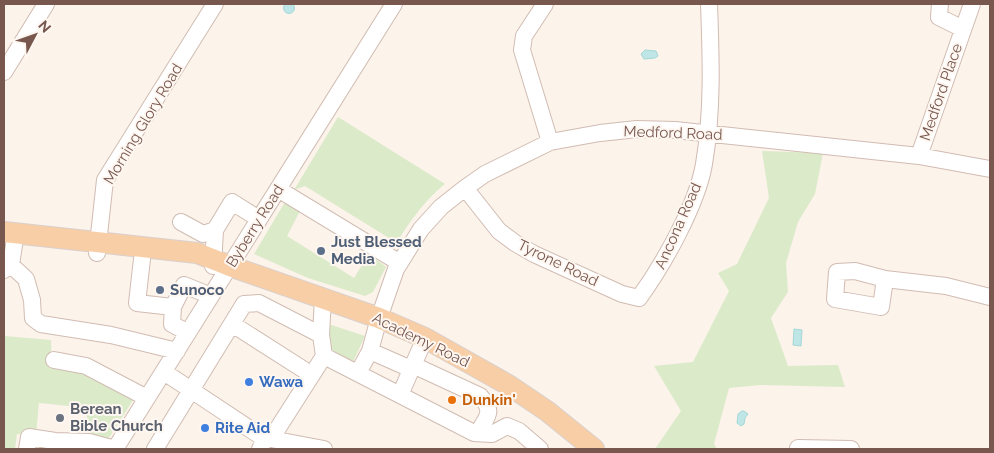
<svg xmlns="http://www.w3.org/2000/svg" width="994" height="453" viewBox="0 0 994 453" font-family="Raleway,sans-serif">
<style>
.green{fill:#dbeac9}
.water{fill:#bfe6e6;stroke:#a5d7d7}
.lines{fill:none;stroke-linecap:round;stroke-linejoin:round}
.minor-casing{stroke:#d1bcb2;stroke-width:18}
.major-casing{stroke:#d9d0cd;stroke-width:22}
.minor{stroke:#fff;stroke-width:16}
.major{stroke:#f8cea6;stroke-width:20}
.service-dot{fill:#5c6f8a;stroke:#fef7f1;stroke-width:2}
.shop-dot{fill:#3f7fe0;stroke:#fef7f1;stroke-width:2}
.food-dot{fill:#e8710a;stroke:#fef7f1;stroke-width:2}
.worship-dot{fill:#6b7280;stroke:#fef7f1;stroke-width:2}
.labels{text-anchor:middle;stroke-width:4;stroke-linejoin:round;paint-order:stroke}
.street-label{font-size:15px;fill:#77574e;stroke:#fef7f1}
.service-label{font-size:15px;font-weight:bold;fill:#4e5e75;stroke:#fef7f1;text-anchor:start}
.shop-label{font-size:15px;font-weight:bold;fill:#366cbe;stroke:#fef7f1;text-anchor:start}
.food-label{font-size:15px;font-weight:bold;fill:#c56008;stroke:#fef7f1;text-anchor:start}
.worship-label{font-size:15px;font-weight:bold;fill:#5b616d;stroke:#fef7f1;text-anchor:start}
</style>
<rect width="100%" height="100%" fill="#fcf3eb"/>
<!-- green -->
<path class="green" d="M 338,117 L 445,184 C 427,198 408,223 397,243 L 305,186 L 294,190 Z
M 762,151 L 823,153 L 815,194 L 798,222 L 786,263 L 788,292 L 771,318 L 788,366 L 838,365 L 845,387 L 761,385 L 729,388 L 714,444 L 717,449 L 655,449 L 681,411 L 654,366 L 693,362 L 729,291 L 718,273 L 737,264 L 769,198 Z
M 285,202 L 300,211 L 287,236 L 354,278 L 369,254 L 386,267 L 373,292 L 365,296 L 308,278 L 254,254 Z
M 325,323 L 365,336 L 353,362 L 330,349 Z
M 4,336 L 51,340 L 52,367 L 88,373 L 135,397 L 107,441 L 84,439 L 87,416 L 79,407 L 39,403 L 36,435 L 17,434 L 15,449 L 4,449 Z"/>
<!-- water -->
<path class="water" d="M283.5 8a5.5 5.5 0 1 1 11 0a5.5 5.5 0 1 1-11 0Z
M 645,50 L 656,51 L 658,56 L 655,58 L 644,59 L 641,54 Z
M 794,329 L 802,330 L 801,346 L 793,345 Z
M 742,411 L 744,411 L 748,414 L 745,418 L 744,424 L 741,426 L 737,423 L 738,414 Z"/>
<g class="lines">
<!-- minor casing -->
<g class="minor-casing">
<path id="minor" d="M 545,4 L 524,36 L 522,50 L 550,142
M 940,4 L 939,17 L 963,29
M 4,72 L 46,4
M 919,156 L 972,4
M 465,188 L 499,231 L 515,243 L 534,254 L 622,294 L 639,298 C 663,265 697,205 704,164 C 713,111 711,57 709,4
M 278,189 L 400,263
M 181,222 L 203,234 L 215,230 L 232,202 L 259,219
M 97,253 L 105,180 L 215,4
M 142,259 L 137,303 L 173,307 L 184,285 L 211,296
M 11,265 L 26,279 L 32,300 L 33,318 L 41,324 L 111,335 L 177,351
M 213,266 L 215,230
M 4,270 L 11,265 L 14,245
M 855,271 L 885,279 L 881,307 L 835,299 L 837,272 Z
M 885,279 L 946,286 L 990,297
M 173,307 L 172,324 L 188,333
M 232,324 L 312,375
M 321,335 L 323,298
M 370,351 L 411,369
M 324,356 L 474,433 L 492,434 L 507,426 L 519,431 L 540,449
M 54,360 L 86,366 L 147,398
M 413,365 L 480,396 C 495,412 487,416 478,433
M 164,372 L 265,439 L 260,449
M 358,373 L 370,351 L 379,318 L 396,269 L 421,229 L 441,207 L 465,188 L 485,174 L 550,142 L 600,133 L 637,129 L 675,130 L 919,156 L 990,169
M 400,395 L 425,338
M 27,449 L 29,437 L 55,441 L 89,442 L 115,449
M 115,449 L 394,4
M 155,449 L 244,304 L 259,303 L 321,335 L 324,356 L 271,439 L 324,449
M 798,449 L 798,448 L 851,449"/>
</g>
<!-- major casing -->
<g class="major-casing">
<path id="major" d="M 4,232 L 197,253 L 230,266 L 379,318 L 425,338 L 510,386 L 547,411 L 594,449"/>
</g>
<!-- minor -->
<use href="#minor" class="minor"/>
<!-- major -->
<use href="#major" class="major"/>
</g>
<!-- markers -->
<g class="service-dot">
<circle cx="321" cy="251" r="5"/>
<circle cx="160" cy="290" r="5"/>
</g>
<g class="shop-dot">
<circle cx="249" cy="382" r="5"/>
<circle cx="205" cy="428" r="5"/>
</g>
<circle class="food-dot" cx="452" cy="400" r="5"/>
<circle class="worship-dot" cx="60" cy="418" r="5"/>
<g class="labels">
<!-- street labels -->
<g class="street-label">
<text transform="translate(941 92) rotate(-71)" y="5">Medford Place</text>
<text transform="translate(143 124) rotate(-59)" y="5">Morning Glory Road</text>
<text transform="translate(673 133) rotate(2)" y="5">Medford Road</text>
<text transform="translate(255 226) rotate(-58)" y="5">Byberry Road</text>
<text transform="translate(678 226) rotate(-66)" y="5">Ancona Road</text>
<text transform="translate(558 263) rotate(26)" y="5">Tyrone Road</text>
<text transform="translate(421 340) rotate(26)" y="5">Academy Road</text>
</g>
<!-- service labels -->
<g class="service-label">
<text x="331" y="247">Just Blessed<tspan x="331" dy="17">Media</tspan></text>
<text x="170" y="295">Sunoco</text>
</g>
<!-- shop labels -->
<g class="shop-label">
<text x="259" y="387">Wawa</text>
<text x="215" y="433">Rite Aid</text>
</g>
<!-- food labels -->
<g class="food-label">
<text x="462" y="405">Dunkin'</text>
</g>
<!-- worship labels -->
<g class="worship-label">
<text x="70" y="414">Berean<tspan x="70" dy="17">Bible Church</tspan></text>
</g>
</g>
<!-- border -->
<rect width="994" height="453" fill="none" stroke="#77574e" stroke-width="10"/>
<!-- north arrow -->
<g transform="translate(35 35) rotate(49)" stroke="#fef7f1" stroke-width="4" paint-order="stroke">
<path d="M0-4L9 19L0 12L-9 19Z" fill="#77574e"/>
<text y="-8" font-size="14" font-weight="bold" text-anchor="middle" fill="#77574e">N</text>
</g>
</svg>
